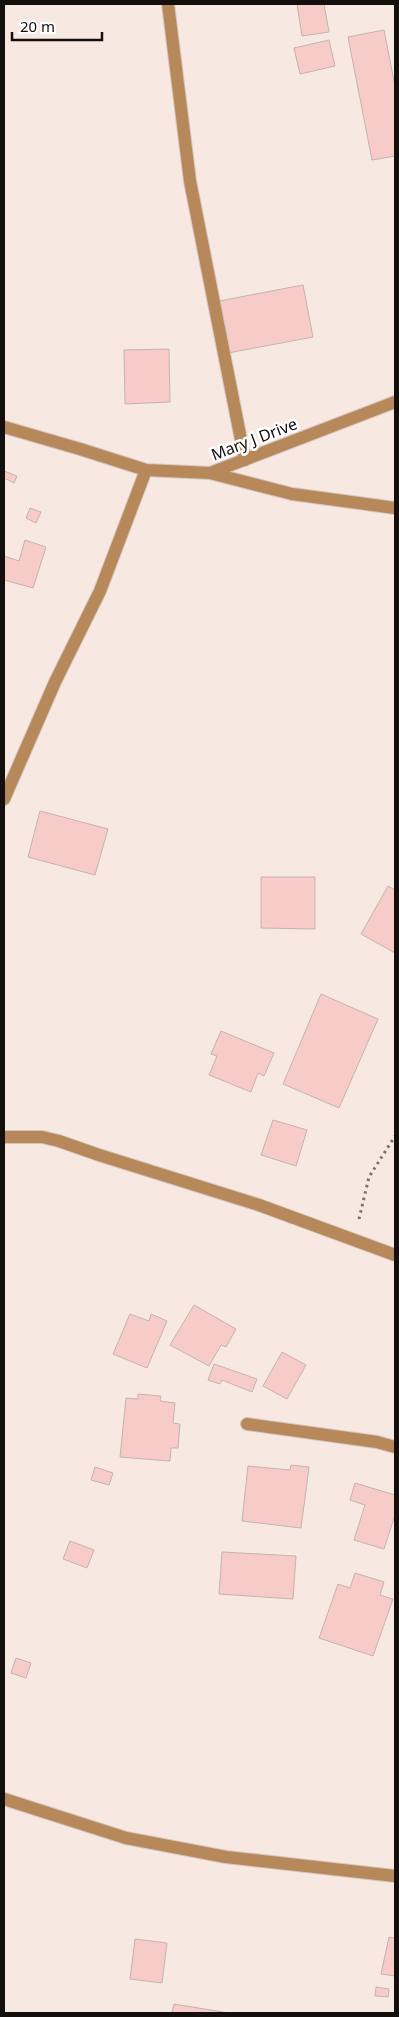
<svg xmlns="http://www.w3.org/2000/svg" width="399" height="2017" viewBox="0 0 399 2017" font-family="'Noto Sans',sans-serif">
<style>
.building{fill:#f7cbc8;stroke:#c4b3b2}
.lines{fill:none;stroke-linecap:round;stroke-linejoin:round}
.minor-casing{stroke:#d4c5c0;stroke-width:14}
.path{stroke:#7b716d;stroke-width:3;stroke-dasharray:2.5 4;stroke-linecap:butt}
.minor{stroke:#b7885a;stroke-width:12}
.labels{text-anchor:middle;stroke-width:5;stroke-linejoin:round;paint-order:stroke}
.street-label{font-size:16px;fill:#140f0d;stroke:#fff}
</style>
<rect width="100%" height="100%" fill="#f8e8e2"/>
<!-- building -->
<path class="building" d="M 297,4 L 324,4 L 329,32 L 302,36 Z
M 384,30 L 395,86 L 395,156 L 372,160 L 348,37 Z
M 329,40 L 335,66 L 300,74 L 294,48 Z
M 303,285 L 313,337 L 228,353 L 219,301 Z
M 169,349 L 170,402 L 125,404 L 124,350 Z
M 4,471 L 17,476 L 14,483 L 4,478 Z
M 30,508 L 41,512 L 36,523 L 26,518 Z
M 25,540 L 46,547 L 33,588 L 4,580 L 4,556 L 19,561 Z
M 40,811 L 108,829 L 95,875 L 28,857 Z
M 261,877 L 315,877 L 315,929 L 261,928 Z
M 388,886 L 395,890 L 395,953 L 361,934 Z
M 321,994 L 378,1019 L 339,1108 L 283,1084 Z
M 221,1031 L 274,1053 L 264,1076 L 258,1073 L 251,1092 L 209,1075 L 217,1056 L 211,1054 Z
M 273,1120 L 307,1130 L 296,1166 L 261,1155 Z
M 194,1305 L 236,1329 L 226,1347 L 221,1345 L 209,1366 L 170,1345 Z
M 130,1314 L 149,1321 L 151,1314 L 167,1321 L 147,1368 L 113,1354 Z
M 282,1352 L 306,1365 L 287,1399 L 263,1386 Z
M 214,1364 L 257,1379 L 252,1392 L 222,1380 L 220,1384 L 208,1380 Z
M 138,1394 L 161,1396 L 160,1401 L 175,1403 L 173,1423 L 180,1424 L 178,1448 L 171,1448 L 170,1461 L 120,1457 L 126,1398 L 138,1399 Z
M 291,1465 L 309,1467 L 301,1528 L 242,1521 L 248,1466 L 290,1470 Z
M 95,1467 L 113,1473 L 109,1485 L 91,1480 Z
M 355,1483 L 395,1495 L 395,1515 L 384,1549 L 354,1540 L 365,1505 L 350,1500 Z
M 70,1541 L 94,1550 L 87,1568 L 63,1559 Z
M 222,1552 L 296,1556 L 293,1599 L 219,1594 Z
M 355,1573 L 384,1582 L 380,1595 L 393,1599 L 373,1656 L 319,1638 L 338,1584 L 350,1588 Z
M 16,1658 L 31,1663 L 26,1678 L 11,1673 Z
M 389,1937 L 395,1938 L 395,1976 L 381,1974 Z
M 135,1939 L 167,1943 L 162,1983 L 130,1979 Z
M 376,1987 L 389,1989 L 388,1997 L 375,1996 Z
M 174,2004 L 229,2013 L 172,2013 Z"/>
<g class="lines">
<!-- minor casing -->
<g class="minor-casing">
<path id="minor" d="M 168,4 L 190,181 L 245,460
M 4,427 L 80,449 L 146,470 L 210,473 L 395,402
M 210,473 L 292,494 L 395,508
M 4,799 L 55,682 L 100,591 L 146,470
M 4,1137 L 42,1137 L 59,1141 L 99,1155 L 259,1205 L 395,1255
M 247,1424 L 377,1442 L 395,1447
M 4,1799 L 126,1838 L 226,1857 L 395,1876"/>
</g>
<!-- path -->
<path class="path" d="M 359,1219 L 369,1177 L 395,1136"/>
<!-- minor -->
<use href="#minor" class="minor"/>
</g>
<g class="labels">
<!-- street labels -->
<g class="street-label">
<text transform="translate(254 439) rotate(-21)" y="6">Mary J Drive</text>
</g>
</g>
<!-- border -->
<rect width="399" height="2017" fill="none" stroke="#140f0d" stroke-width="10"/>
<!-- scale -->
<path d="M12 32v8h90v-8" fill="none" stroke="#140f0d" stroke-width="2.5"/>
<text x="20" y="32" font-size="15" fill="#140f0d" stroke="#ffffff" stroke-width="4" paint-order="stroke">20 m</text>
</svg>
